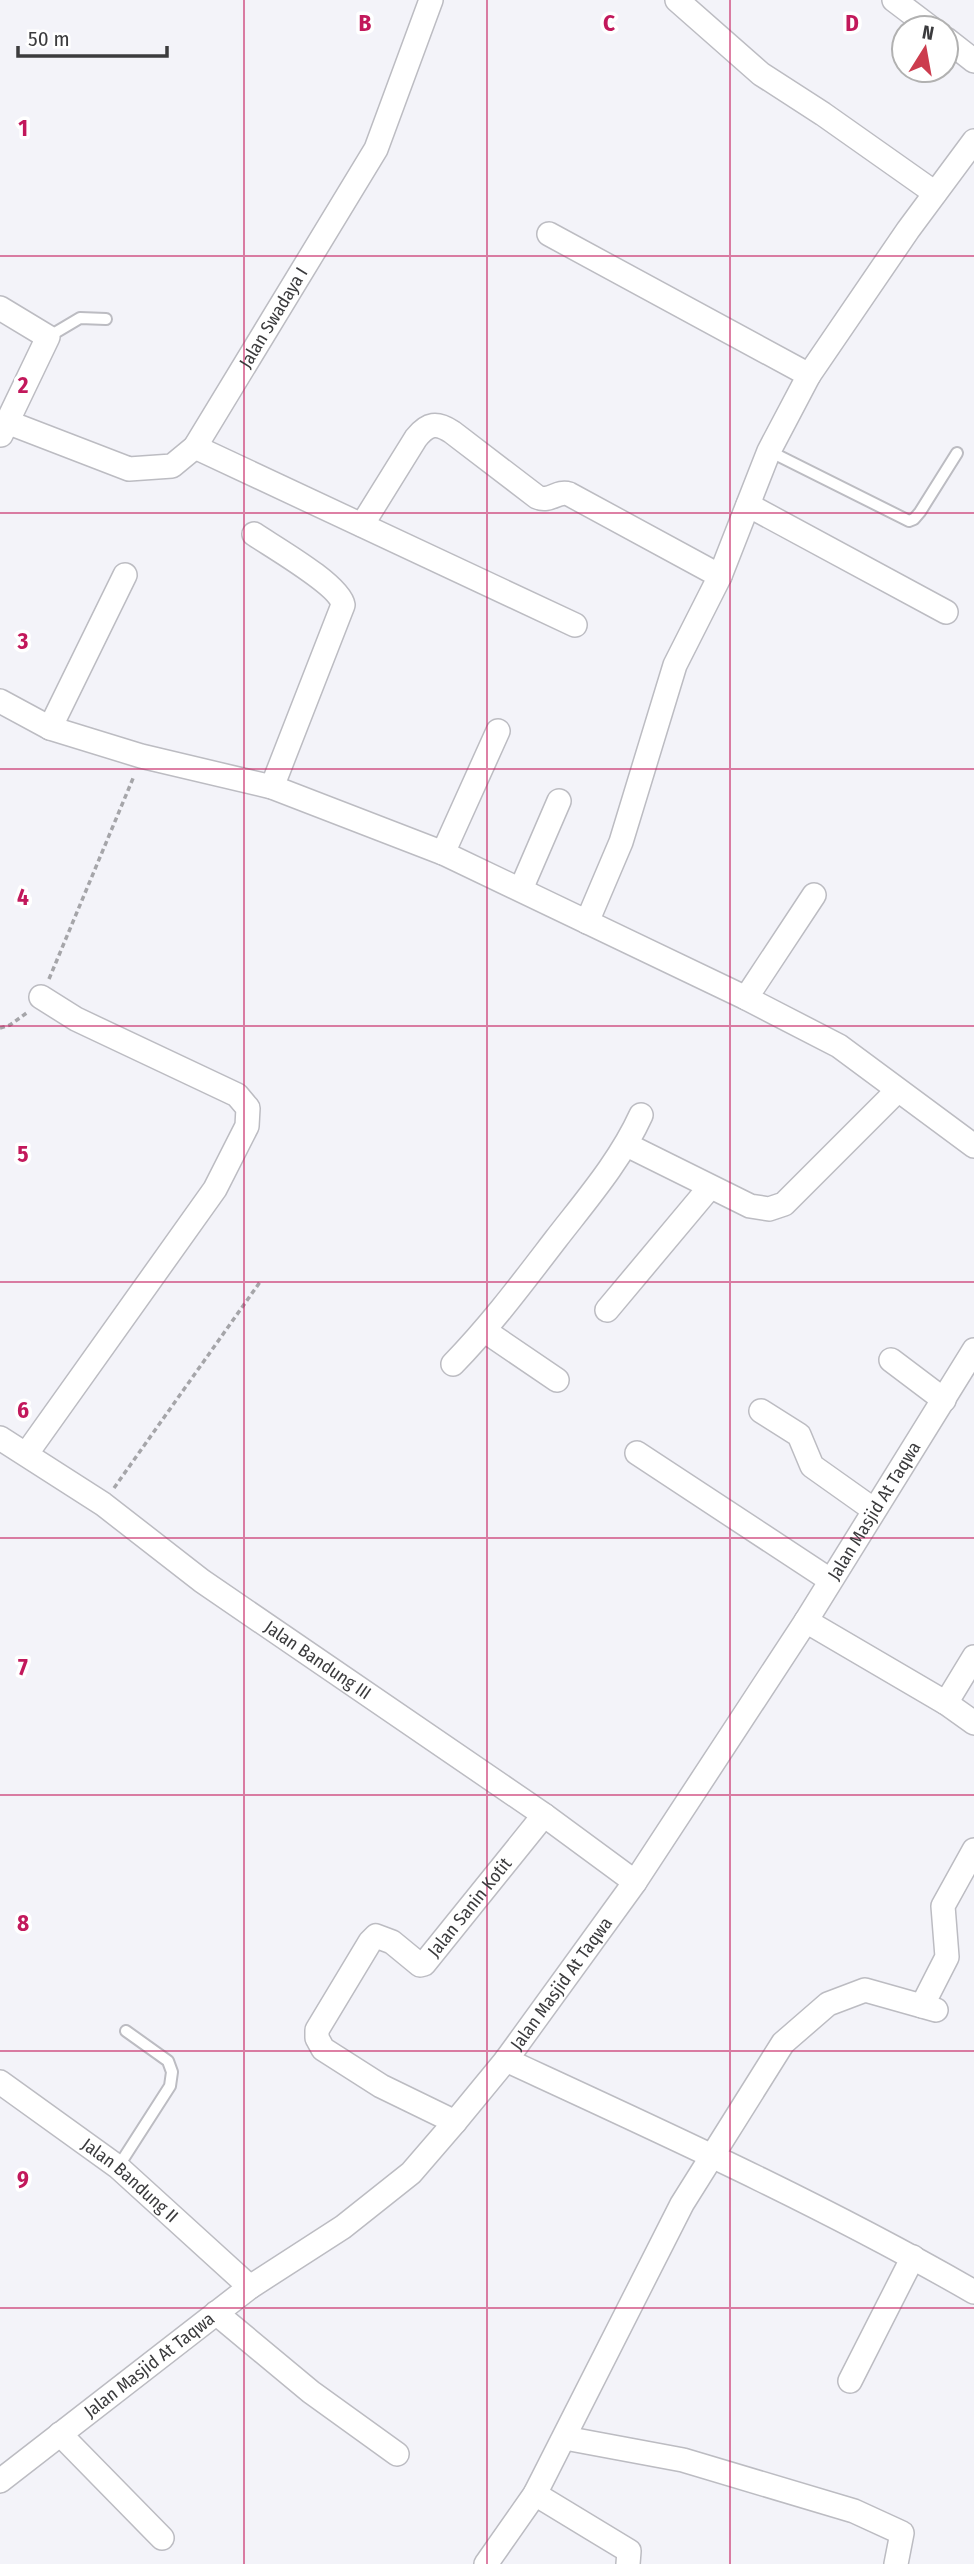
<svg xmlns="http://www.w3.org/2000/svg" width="974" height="2564" viewBox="0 0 974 2564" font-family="'Fira Sans Condensed',sans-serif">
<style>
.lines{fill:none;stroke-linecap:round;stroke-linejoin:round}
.lane-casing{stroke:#bcbcc2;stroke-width:14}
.street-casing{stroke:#bcbcc2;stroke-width:26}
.path{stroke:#a5a5a9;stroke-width:3.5;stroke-dasharray:5 3.5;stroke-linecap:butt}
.lane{stroke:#fff;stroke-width:10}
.street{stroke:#fff;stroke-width:23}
.grid{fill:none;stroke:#c2185b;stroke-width:2;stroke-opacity:0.55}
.labels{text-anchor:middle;stroke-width:7;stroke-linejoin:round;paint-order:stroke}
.street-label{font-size:18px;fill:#3b3b3d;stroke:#fff}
.grid-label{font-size:23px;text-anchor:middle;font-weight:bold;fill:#c2185b;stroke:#fff;stroke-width:7;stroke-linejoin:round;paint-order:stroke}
</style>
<rect width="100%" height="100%" fill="#f3f3f9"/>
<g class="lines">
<!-- lane casing -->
<g class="lane-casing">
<path id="lane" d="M 48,337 L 80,318 L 106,319
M 769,451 L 909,521 L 914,519 L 920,512 L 957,453
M 118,2167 L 170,2086 L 172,2072 L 168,2061 L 126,2031"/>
</g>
<!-- street casing -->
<g class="street-casing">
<g id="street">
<path d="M 677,0 L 761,74 L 823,114 L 935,193"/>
<path d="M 894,0 L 931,28"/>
<path d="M 946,39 L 974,61"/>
<path d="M 549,234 L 809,375"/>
<path d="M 0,308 L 48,337 L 1,435"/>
<path id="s1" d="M 7,422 L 129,469 L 172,466 L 195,447 L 376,149 L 431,0"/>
<path d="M 195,447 L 575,625"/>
<path d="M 748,505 L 946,612"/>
<path d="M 362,525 L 416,438 C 428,423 437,422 452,432 L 537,497 C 550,503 557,490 569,494 L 720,576"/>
<path d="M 254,534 C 273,547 340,585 343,605 L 272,787"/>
<path d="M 0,701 L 50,728 L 141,756 L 272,787 L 443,853 L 746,998 L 839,1046 L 974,1146"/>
<path d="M 50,728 L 125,575"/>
<path d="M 443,853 L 498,731"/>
<path d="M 521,889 L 559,801"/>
<path d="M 587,922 L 621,842 L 675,665 L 720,576 L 769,451 L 809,375 L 908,230 L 974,141"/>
<path d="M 746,998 L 814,895"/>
<path d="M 627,1145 L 750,1206 L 769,1209 L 784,1204 L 897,1091"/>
<path d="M 607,1310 L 710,1187"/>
<path d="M 485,1331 L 557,1380"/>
<path d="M 891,1360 L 944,1400"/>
<path d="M 453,1364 C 491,1325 523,1282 556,1239 C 587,1199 620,1161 641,1115"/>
<path d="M 761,1411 L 799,1435 L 812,1466 L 874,1510"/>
<path id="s2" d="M 0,1438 L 103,1504 L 202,1581 L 544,1815 L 635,1882"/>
<path d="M 27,1453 L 215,1189 L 247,1126 L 248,1108 L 237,1095 L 76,1019 L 41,997"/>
<path d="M 637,1453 L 830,1580"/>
<path d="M 806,1621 L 946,1703 L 974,1723"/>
<path d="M 946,1703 L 974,1657"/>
<path d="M 922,2006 L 947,1957 L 943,1906 L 974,1850"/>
<path d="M 506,2060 C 664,2133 823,2205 974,2292"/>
<path id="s3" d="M 0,2082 L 118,2167 L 250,2287"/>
<path id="s4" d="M 455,2122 L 381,2086 L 323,2049 L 317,2038 L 317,2030 L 370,1942 L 376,1936 L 392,1942 L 420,1965 L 424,1964 L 544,1815"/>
<path d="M 216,2313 L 311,2392 L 397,2454"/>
<path d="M 850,2381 L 913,2257"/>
<path d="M 60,2434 L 162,2538"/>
<path d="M 565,2438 L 683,2460 L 854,2511 L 902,2533 L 896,2564"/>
<path id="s5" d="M 0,2481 L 250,2287 L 343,2227 L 411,2173 L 455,2122 L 506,2060 L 635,1882 L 806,1621 L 974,1350"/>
<path d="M 535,2494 L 629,2551 L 628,2564"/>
<path d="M 486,2564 L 535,2494 L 682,2204 L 783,2043 L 828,2004 L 865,1990 L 936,2010"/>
</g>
</g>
<!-- path -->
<path class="path" d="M 49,979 L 134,776
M 0,1028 L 10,1025 L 28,1012
M 114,1488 L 260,1282"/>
<!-- lane -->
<use href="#lane" class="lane"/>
<!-- street -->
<use href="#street" class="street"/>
</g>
<!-- grid -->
<path class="grid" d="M 244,0 L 244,2564M 487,0 L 487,2564M 730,0 L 730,2564M 0,256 L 974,256M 0,513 L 974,513M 0,769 L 974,769M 0,1026 L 974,1026M 0,1282 L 974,1282M 0,1538 L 974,1538M 0,1795 L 974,1795M 0,2051 L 974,2051M 0,2308 L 974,2308"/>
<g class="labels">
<!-- street labels -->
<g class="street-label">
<text dy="6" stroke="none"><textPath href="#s1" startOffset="355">Jalan Swadaya I</textPath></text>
<text dy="6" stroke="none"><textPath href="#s5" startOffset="1323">Jalan Masjid At Taqwa</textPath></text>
<text dy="6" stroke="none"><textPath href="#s2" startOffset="388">Jalan Bandung III</textPath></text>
<text dy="6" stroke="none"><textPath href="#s4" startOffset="413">Jalan Sanin Kotit</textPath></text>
<text dy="6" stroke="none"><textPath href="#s5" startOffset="756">Jalan Masjid At Taqwa</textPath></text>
<text dy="6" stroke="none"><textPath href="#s3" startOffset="163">Jalan Bandung II</textPath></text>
<text dy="6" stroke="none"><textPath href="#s5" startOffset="189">Jalan Masjid At Taqwa</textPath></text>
</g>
</g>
<g class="grid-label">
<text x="365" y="31">B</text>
<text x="609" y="31">C</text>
<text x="852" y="31">D</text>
<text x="23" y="136">1</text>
<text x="23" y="393">2</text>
<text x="23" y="649">3</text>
<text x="23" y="905">4</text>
<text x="23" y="1162">5</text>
<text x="23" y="1418">6</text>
<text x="23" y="1675">7</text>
<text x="23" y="1931">8</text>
<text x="23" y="2187">9</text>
</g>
<!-- north arrow -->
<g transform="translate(925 49) rotate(11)"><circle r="33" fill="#ffffff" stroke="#b1b1b1" stroke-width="2"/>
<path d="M0-5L12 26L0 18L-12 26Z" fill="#cc3c4e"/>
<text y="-10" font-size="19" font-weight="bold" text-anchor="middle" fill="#3b3b3d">N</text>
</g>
<!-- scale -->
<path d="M18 46v10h149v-10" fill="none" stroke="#3b3b3d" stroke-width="3.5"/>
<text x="28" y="46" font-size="21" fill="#3b3b3d" stroke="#ffffff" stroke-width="5" paint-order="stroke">50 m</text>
</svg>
